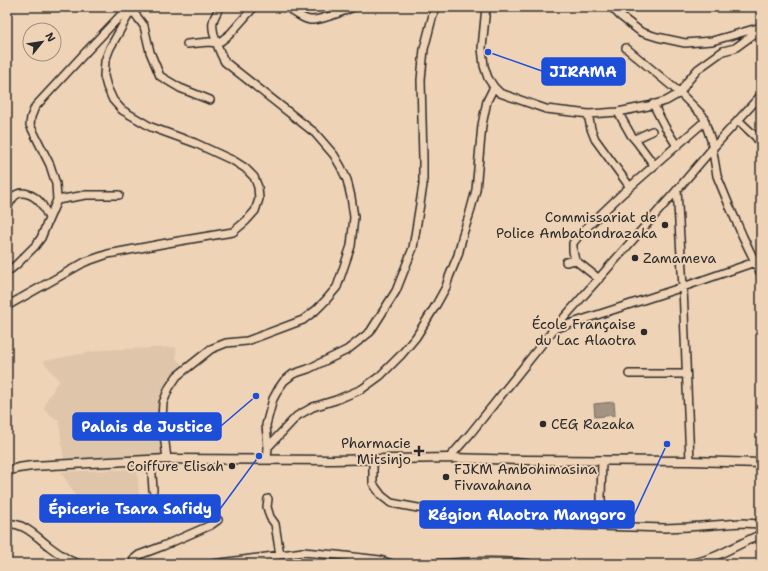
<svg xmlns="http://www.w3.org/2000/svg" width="768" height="571" viewBox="0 0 768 571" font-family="'Shantell Sans',sans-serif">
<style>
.built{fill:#dfc5aa}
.water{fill:#a49381;stroke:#74695f}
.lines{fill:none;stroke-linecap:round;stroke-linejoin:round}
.minor-casing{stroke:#2b2b2b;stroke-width:10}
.major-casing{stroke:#2b2b2b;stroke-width:11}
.minor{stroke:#efd3b6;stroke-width:7}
.major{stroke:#efd3b6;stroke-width:8}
.poi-dot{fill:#2b2b2b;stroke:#efd3b6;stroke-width:1.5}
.labels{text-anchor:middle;stroke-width:4;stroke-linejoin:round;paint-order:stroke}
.poi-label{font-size:14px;fill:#2b2b2b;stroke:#efd3b6;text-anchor:end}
.leader{fill:none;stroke:#1d4ed8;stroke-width:1.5}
.callout-dot{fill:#1d4ed8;stroke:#efd3b6;stroke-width:1.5}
.callout{fill:#1d4ed8;stroke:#1d4ed8;stroke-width:1.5}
.callout-label{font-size:15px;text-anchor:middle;font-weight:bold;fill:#fff}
</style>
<rect width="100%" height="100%" fill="#efd3b6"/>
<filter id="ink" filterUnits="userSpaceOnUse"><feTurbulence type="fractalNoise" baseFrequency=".025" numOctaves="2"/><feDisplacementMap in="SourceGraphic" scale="8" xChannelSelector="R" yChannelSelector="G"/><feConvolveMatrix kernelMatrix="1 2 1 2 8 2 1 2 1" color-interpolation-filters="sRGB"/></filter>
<g filter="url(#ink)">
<!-- built -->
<path class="built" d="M 176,347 L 176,359 L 183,365 L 166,385 L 160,400 L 158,413 L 164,454 L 64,460 L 59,421 L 44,410 L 47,399 L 53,391 L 55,385 L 60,382 L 43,361 L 102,350 Z
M 137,469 L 139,495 L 137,495 L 138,504 L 89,508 L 80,503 L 61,472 Z"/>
<!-- water -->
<path class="water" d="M 614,402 L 615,415 L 595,417 L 594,404 Z"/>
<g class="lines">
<!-- minor casing -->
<g class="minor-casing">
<path id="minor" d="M 287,7 C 294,12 302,19 310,20 C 321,21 343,11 354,7
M 486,7 L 482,48 L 484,66 L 488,78 L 494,87 L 500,93 L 546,109 L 589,114 L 618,112 L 648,106 L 666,101 L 680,93 L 687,82 L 698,69 L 723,51 L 735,48 L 761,29
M 612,7 L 619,15 L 641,32 L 657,37 L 685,43 L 712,41 L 761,27
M 187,44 L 209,42 L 216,43 L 221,41 L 230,34 L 254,7
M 626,48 L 680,93 L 703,116 L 711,140 L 717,176 L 729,205 L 743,237 L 761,274
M 653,104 L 665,127 L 677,146
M 618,112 L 631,135 L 637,142 L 654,165
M 588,114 L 591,129 L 595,139 L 630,187
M 738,120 L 755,136 L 761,144
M 635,139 L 652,131
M 677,190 L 683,287 L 690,461
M 57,200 L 86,195 L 119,195
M 7,208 C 12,198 16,190 28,194 C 40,198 44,208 49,218
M 575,260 L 573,251 L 573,243 L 581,233 L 623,193 L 705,121
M 566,262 L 575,260 L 599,279
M 7,272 L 16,265 L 35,246 L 41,238 L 48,221 L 57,200 L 56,184 L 50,165 L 30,125 L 31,117 L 35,107 L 85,53 L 122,14 L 130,11 L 135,14 L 144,26 L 150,52 L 160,76 L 180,88 L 210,100
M 7,306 L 85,262 L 108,254 L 167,243 L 233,232 L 246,221 L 255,211 L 259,199 L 258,187 L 254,177 L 245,168 L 234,161 L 195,143 L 151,127 L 122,110 L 113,100 L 107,87 L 104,76 L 105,61 L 110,48 L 133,7
M 554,329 L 683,287 L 755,262
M 629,374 L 686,374
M 268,447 L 297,416 L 313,407 L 336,400 L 362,389 L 380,376 L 401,355 L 416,337 L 436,305 L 446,287 L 449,277 L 458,255 L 463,234 L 469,216 L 476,190 L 482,125 L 487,101 L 494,87
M 449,458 L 470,434 L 554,329 L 677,190 L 712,149 L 761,95
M 167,459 L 162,418 L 163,403 L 169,388 L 177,376 L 211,349 L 226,343 L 247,341 L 303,320 L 316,310 L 326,300 L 337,287 L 351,246 L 354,217 L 351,197 L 347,180 L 341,167 L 334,155 L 315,133 L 225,62 C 220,54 211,31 213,22 C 214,17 217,12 220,7
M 267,459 L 268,447 L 266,425 L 273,399 L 279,388 L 284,381 L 293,374 L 308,369 L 347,350 L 370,332 L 396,291 L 413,248 L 423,185 L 423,159 L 421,80 L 424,49 L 435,7
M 373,459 L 373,483 L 376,488 L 382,496 L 391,503 L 418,508 L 494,518 L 566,525 L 665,528 L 688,527 L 741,523 L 761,524
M 151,460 L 153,490
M 268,499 L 267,507 L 270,517 L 275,524 L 280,555
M 7,524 C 22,522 35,535 45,543 C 52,549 61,555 69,560 C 72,562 76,563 80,564
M 602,526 L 601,497 L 602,460
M 133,564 L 134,559 L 139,555 L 163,546 L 211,525 L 218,520
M 213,564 L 303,552 L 336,555 L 380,560 L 392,564
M 425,564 C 460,563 495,559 530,564
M 688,564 C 699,562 709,559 718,555 C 733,548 746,541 761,534"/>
</g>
<!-- major casing -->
<g class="major-casing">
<path id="major" d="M 7,471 L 18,468 L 32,466 L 167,459 L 331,460 L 449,458 L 525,460 L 690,461 L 761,463"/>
</g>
<!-- minor -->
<use href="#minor" class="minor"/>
<!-- major -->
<use href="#major" class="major"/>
</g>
</g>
<!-- markers -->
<g class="poi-dot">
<circle cx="665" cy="225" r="4"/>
<circle cx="635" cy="258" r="4"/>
<circle cx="644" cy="332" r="4"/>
<circle cx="543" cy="424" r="4"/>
<path d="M417 445h4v4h4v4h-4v4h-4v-4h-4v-4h4z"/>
<circle cx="232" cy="466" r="4"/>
<circle cx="446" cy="477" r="4"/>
</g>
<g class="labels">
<!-- poi labels -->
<g class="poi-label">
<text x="657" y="222">Commissariat de<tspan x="657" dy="16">Police Ambatondrazaka</tspan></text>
<text x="643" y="263" text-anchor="start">Zamameva</text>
<text x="636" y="329">École Française<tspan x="636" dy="16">du Lac Alaotra</tspan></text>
<text x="551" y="429" text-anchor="start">CEG Razaka</text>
<text x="411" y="448">Pharmacie<tspan x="411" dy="16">Mitsinjo</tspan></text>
<text x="224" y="471">Coiffure Elisah</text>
<text x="454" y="474" text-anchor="start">FJKM Ambohimasina<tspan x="454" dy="16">Fivavahana</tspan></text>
</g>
</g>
<!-- callouts -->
<path class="leader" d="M488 52L542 71M256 396L221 426M259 456L220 509M667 444L634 515"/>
<g class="callout-dot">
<circle cx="488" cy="52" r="4"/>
<circle cx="256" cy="396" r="4"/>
<circle cx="259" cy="456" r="4"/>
<circle cx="667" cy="444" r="4"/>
</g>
<g class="callout">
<rect x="542" y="58" width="83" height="27" rx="4"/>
<rect x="73" y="413" width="148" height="27" rx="4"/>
<rect x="40" y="495" width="180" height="27" rx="4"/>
<rect x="420" y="501" width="214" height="27" rx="4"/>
</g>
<g class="callout-label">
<text x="583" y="77">JIRAMA</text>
<text x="147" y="432">Palais de Justice</text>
<text x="130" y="514">Épicerie Tsara Safidy</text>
<text x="527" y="520">Région Alaotra Mangoro</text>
</g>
<!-- margin -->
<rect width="768" height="571" fill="none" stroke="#efd3b6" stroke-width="24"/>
<rect x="12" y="12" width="744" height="547" fill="none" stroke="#2b2b2b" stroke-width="1.5" filter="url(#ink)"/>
<!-- north arrow -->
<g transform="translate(42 42) rotate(60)"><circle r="19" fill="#efd3b6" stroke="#a1907e"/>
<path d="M0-3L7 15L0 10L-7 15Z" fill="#2b2b2b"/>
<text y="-6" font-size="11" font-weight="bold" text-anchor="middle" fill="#2b2b2b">N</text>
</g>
</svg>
